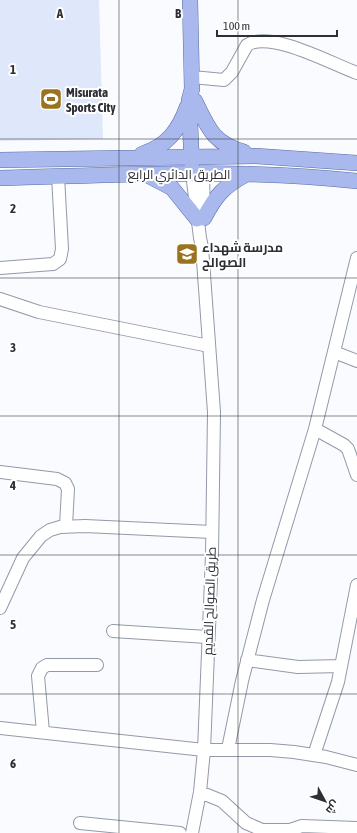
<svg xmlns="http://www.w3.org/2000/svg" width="357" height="833" viewBox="0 0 357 833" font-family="'Asap Condensed',Cairo,sans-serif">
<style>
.green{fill:#dfe7fa}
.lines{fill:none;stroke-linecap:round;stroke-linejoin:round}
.minor-casing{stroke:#9399a9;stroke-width:14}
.major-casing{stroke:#596ba5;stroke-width:16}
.minor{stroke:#fff;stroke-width:12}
.major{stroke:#a9b9ee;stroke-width:15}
.grid{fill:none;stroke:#2d2f35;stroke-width:1;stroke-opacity:0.55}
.labels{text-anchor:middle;stroke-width:4;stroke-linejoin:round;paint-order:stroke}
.poi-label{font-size:13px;font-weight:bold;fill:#2d2f35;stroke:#fff;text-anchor:start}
.street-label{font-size:13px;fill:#2d2f35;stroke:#fff}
.grid-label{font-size:13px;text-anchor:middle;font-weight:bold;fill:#2d2f35;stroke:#fff;stroke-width:4;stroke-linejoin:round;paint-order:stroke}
</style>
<rect width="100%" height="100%" fill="#f9fbfe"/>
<!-- green -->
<path class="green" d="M 0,0 L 99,0 L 103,139 L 0,141 Z"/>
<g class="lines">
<!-- minor casing -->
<g class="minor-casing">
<path id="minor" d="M 192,77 L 224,80 L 232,72 L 247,45 C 271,30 332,64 357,73
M 192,173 L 200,238 L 202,247 L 214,412 L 212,555 L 204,750 L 200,792 L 192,833
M 203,173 L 204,216
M 0,268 L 53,264 L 60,259 L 62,249 L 58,176
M 0,299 L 39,312 L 209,346
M 334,352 L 357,361
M 315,429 L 344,445 L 348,449 L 357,475
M 0,472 L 57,479 L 65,483 L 68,489 L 66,526
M 0,608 L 23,558 L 41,536 L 50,530 L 60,527 L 85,526 L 212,532
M 113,631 L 207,637
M 247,660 L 298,667 L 341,666
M 0,728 L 204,750 L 270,750 L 294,752 L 326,757 L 357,765
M 43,732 L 38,676 L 42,668 L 47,665 L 97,665
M 228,749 L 242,681 L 263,600 L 315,429 L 357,258
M 314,755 L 338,682 L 357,585
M 200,792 L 222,801 L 246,823 L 262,830 L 290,830 L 302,826 L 357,828
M 80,823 L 180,833"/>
</g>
<!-- major casing -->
<g class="major-casing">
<path id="major" d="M 190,0 L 192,89 L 189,100 L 192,167
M 195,101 C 208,128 213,143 244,152
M 142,154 C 167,146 179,130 187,107
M 0,160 L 256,156 L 357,163
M 147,175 L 172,188 L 197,219
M 0,178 C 119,175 238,168 357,181
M 204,218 C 216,195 224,186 247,174"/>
</g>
<!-- minor -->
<use href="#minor" class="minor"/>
<!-- major -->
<use href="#major" class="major"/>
</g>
<!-- grid -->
<path class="grid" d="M 119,0 L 119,833M 238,0 L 238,833M 0,139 L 357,139M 0,278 L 357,278M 0,416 L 357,416M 0,555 L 357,555M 0,694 L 357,694"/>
<!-- icons -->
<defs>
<g id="stadium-square" transform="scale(1.15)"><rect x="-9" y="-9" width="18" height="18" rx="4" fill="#99731e" stroke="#fff"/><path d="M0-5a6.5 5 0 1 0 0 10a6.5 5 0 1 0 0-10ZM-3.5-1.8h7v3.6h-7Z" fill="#fff"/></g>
<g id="school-square" transform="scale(1.15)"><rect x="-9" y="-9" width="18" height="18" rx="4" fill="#99731e" stroke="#fff"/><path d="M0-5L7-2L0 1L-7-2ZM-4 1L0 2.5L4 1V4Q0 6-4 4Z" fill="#fff"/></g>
</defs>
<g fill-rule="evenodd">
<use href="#stadium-square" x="51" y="99"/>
<use href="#school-square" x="187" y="254"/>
</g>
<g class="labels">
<!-- poi labels -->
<g class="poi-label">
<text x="66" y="97">Misurata<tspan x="66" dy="15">Sports City</tspan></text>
<text x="202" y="252">مدرسة شهداء<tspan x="202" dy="15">الصوالح</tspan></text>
</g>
<!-- street labels -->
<g class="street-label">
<text x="179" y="179">الطريق الدائري الرابع</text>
<text transform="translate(209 601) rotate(-88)" y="5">طريق الصوالح القديم</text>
</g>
</g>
<g class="grid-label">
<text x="60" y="18">A</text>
<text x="178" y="18">B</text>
<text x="13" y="74">1</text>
<text x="13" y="213">2</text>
<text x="13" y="352">3</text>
<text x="13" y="490">4</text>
<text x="13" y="629">5</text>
<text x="13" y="768">6</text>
</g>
<!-- north arrow -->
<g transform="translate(325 801) rotate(130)" stroke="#ffffff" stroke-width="3" paint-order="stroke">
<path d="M0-3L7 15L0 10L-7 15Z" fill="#2d2f35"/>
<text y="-6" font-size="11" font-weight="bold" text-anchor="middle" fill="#2d2f35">ش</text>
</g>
<!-- scale -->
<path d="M217 30v6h120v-6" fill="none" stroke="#2d2f35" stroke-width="2"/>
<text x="223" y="30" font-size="12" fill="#2d2f35" stroke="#ffffff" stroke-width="3" paint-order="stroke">100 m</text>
</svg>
